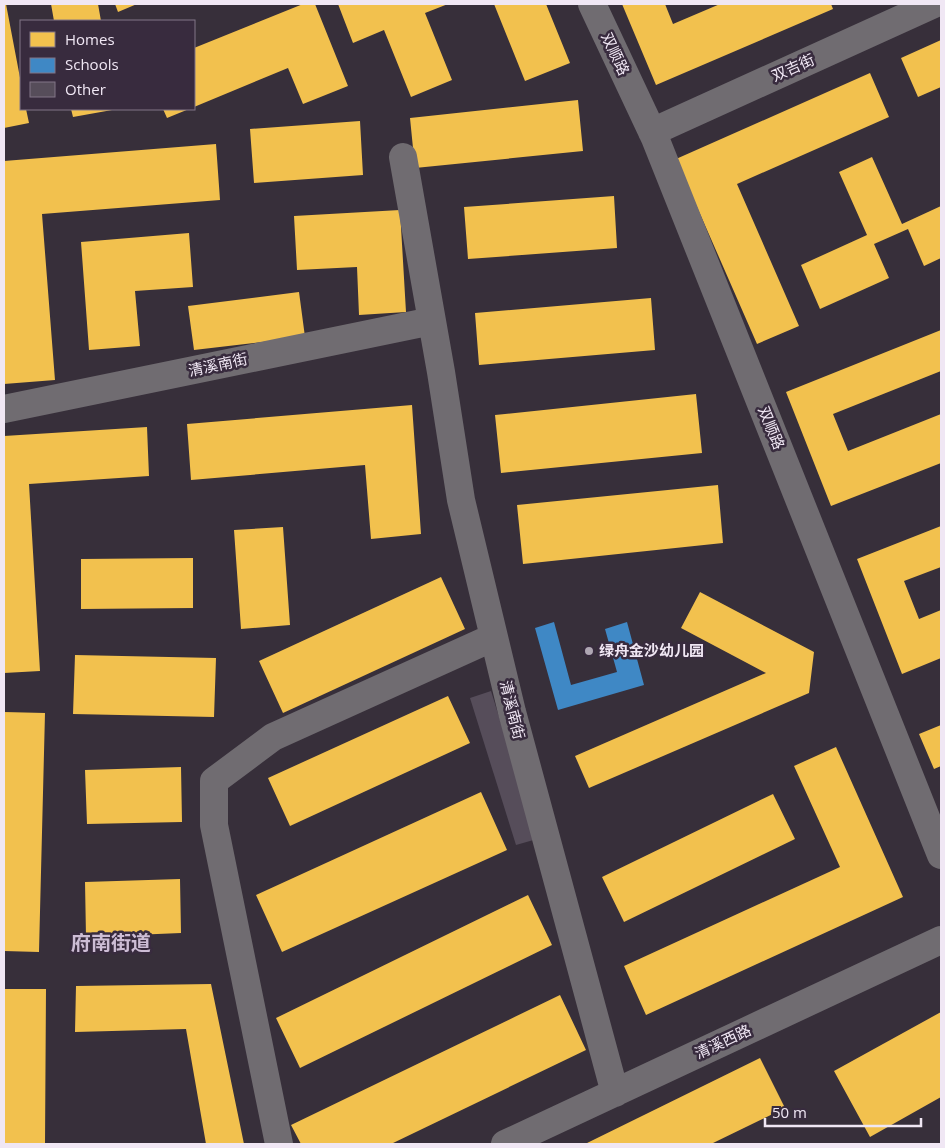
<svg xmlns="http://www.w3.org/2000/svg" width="945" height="1148" viewBox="0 0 945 1148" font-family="'Open Sans','Noto Sans SC',sans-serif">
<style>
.homes{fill:#f2c14e}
.schools{fill:#3f88c5}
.building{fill:#564d5a}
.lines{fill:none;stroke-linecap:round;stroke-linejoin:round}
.minor{stroke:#706c71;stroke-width:28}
.poi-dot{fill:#afa7b3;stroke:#382b3e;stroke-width:2}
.labels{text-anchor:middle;stroke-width:5;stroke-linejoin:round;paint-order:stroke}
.street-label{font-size:15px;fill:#f0e7f4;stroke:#382b3e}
.poi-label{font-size:15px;font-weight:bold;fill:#f0e7f4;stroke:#382b3e;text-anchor:start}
.district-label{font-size:20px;font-weight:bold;fill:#cdbdd5;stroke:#382b3e}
</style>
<rect width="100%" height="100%" fill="#372f3a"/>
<!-- homes -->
<path class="homes" d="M 4,4 L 6,4 L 21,83 L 21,109 L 26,109 L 29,123 L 4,128 Z
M 51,4 L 98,4 L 101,21 L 54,21 Z
M 115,4 L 137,4 L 118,12 Z
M 303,4 L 315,4 L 348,86 L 303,104 L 288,68 L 194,107 L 194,48 Z
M 338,4 L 448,4 L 425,13 L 452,80 L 411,97 L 384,30 L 353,43 Z
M 494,4 L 546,4 L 570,63 L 525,81 Z
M 622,4 L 665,4 L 673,24 L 720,4 L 831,4 L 833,9 L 656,85 Z
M 941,40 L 941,87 L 918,97 L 901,58 Z
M 870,73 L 889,117 L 737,184 L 799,326 L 757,344 L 676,159 Z
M 578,100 L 583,151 L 415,168 L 410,118 Z
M 71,109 L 112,109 L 112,110 L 73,117 Z
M 163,109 L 189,109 L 167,118 Z
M 360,121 L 363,175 L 254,183 L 250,129 Z
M 216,144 L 220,200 L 42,214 L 55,380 L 4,384 L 4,161 Z
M 872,157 L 902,224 L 941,206 L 941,258 L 924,266 L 908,229 L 874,244 L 889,278 L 820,309 L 801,265 L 867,235 L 839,172 Z
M 614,196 L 617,248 L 468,259 L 464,207 Z
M 400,210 L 406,312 L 359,315 L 357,267 L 297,270 L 294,216 Z
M 189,233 L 193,287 L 135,291 L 140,346 L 89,350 L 81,242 Z
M 299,292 L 305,337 L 194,350 L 188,306 Z
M 651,298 L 655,350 L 479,365 L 475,313 Z
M 941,330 L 941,371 L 833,414 L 848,451 L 941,414 L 941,463 L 831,506 L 786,392 Z
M 696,394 L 702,453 L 501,473 L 495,415 Z
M 412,405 L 421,534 L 371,539 L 365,465 L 191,480 L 187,424 Z
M 147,427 L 149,476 L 29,484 L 40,671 L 4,673 L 4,436 Z
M 718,485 L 723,543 L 523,564 L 517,505 Z
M 941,526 L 941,567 L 904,581 L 919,619 L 941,610 L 941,658 L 902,674 L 857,559 Z
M 283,527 L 290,625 L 241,629 L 234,530 Z
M 193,558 L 193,608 L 81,609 L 81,559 Z
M 441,577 L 465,629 L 283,713 L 259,661 Z
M 700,592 L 814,652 L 809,693 L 589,788 L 575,756 L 766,673 L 681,628 Z
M 75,655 L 216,658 L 214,717 L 73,714 Z
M 448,696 L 470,743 L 290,826 L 268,778 Z
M 4,712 L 45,713 L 39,952 L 4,951 Z
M 941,725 L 941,766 L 934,769 L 919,734 Z
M 836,747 L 903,897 L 646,1015 L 624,966 L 840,867 L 794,766 Z
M 181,767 L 182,822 L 87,824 L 85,770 Z
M 481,792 L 507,850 L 282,952 L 256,895 Z
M 773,794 L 795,839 L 624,922 L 602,877 Z
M 180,879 L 181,933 L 86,937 L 85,882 Z
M 528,895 L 552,945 L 300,1068 L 276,1018 Z
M 211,984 L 244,1144 L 206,1144 L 186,1029 L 75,1032 L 76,986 Z
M 4,989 L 46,989 L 45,1144 L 4,1144 Z
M 560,995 L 586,1050 L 391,1144 L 301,1144 L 291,1125 Z
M 941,1012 L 941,1097 L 870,1137 L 834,1071 Z
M 760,1058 L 785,1108 L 711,1144 L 585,1144 Z"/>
<!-- schools -->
<path class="schools" d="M 554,622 L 571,685 L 617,672 L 605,629 L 627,622 L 644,685 L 558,710 L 535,628 Z"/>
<!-- building -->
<path class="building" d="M 491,691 L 537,839 L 516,845 L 470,698 Z"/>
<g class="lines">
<!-- minor -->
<path class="minor" d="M 592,4 L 655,138 L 941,855
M 652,132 L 934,4
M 403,157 L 441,372 L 461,500 L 512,712 L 615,1093
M 4,409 L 432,321
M 279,1144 L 214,825 L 214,781 L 273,737 L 494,637
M 505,1144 L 941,940"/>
</g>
<!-- markers -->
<circle class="poi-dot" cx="589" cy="651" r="5"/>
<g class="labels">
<!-- street labels -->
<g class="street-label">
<text transform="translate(615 54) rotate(65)" y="5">双顺路</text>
<text transform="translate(793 68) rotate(-24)" y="5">双吉街</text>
<text transform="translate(218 365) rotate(-12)" y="5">清溪南街</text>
<text transform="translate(771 428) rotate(68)" y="5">双顺路</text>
<text transform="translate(512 710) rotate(76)" y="5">清溪南街</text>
<text transform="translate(723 1042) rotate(-25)" y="5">清溪西路</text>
</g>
<!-- poi labels -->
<g class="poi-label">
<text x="599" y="656">绿舟金沙幼儿园</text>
</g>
<!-- district labels -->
<g class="district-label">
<text x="111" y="950">府南街道</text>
</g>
</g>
<!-- border -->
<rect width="945" height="1148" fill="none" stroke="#f0e7f4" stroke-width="10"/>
<!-- legend -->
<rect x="20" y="20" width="175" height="90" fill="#382b3e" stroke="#827687"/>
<rect x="30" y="32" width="25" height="15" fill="#f2c14e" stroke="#827687"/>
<text x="65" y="45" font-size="15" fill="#f0e7f4">Homes</text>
<rect x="30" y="58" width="25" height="15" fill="#3f88c5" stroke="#827687"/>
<text x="65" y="70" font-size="15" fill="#f0e7f4">Schools</text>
<rect x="30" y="82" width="25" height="15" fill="#564d5a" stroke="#827687"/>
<text x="65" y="95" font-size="15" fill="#f0e7f4">Other</text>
<!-- scale -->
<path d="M765 1118v8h156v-8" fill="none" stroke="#f0e7f4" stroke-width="2.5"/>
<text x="772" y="1118" font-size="15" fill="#f0e7f4" stroke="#382b3e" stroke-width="4" paint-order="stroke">50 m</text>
</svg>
